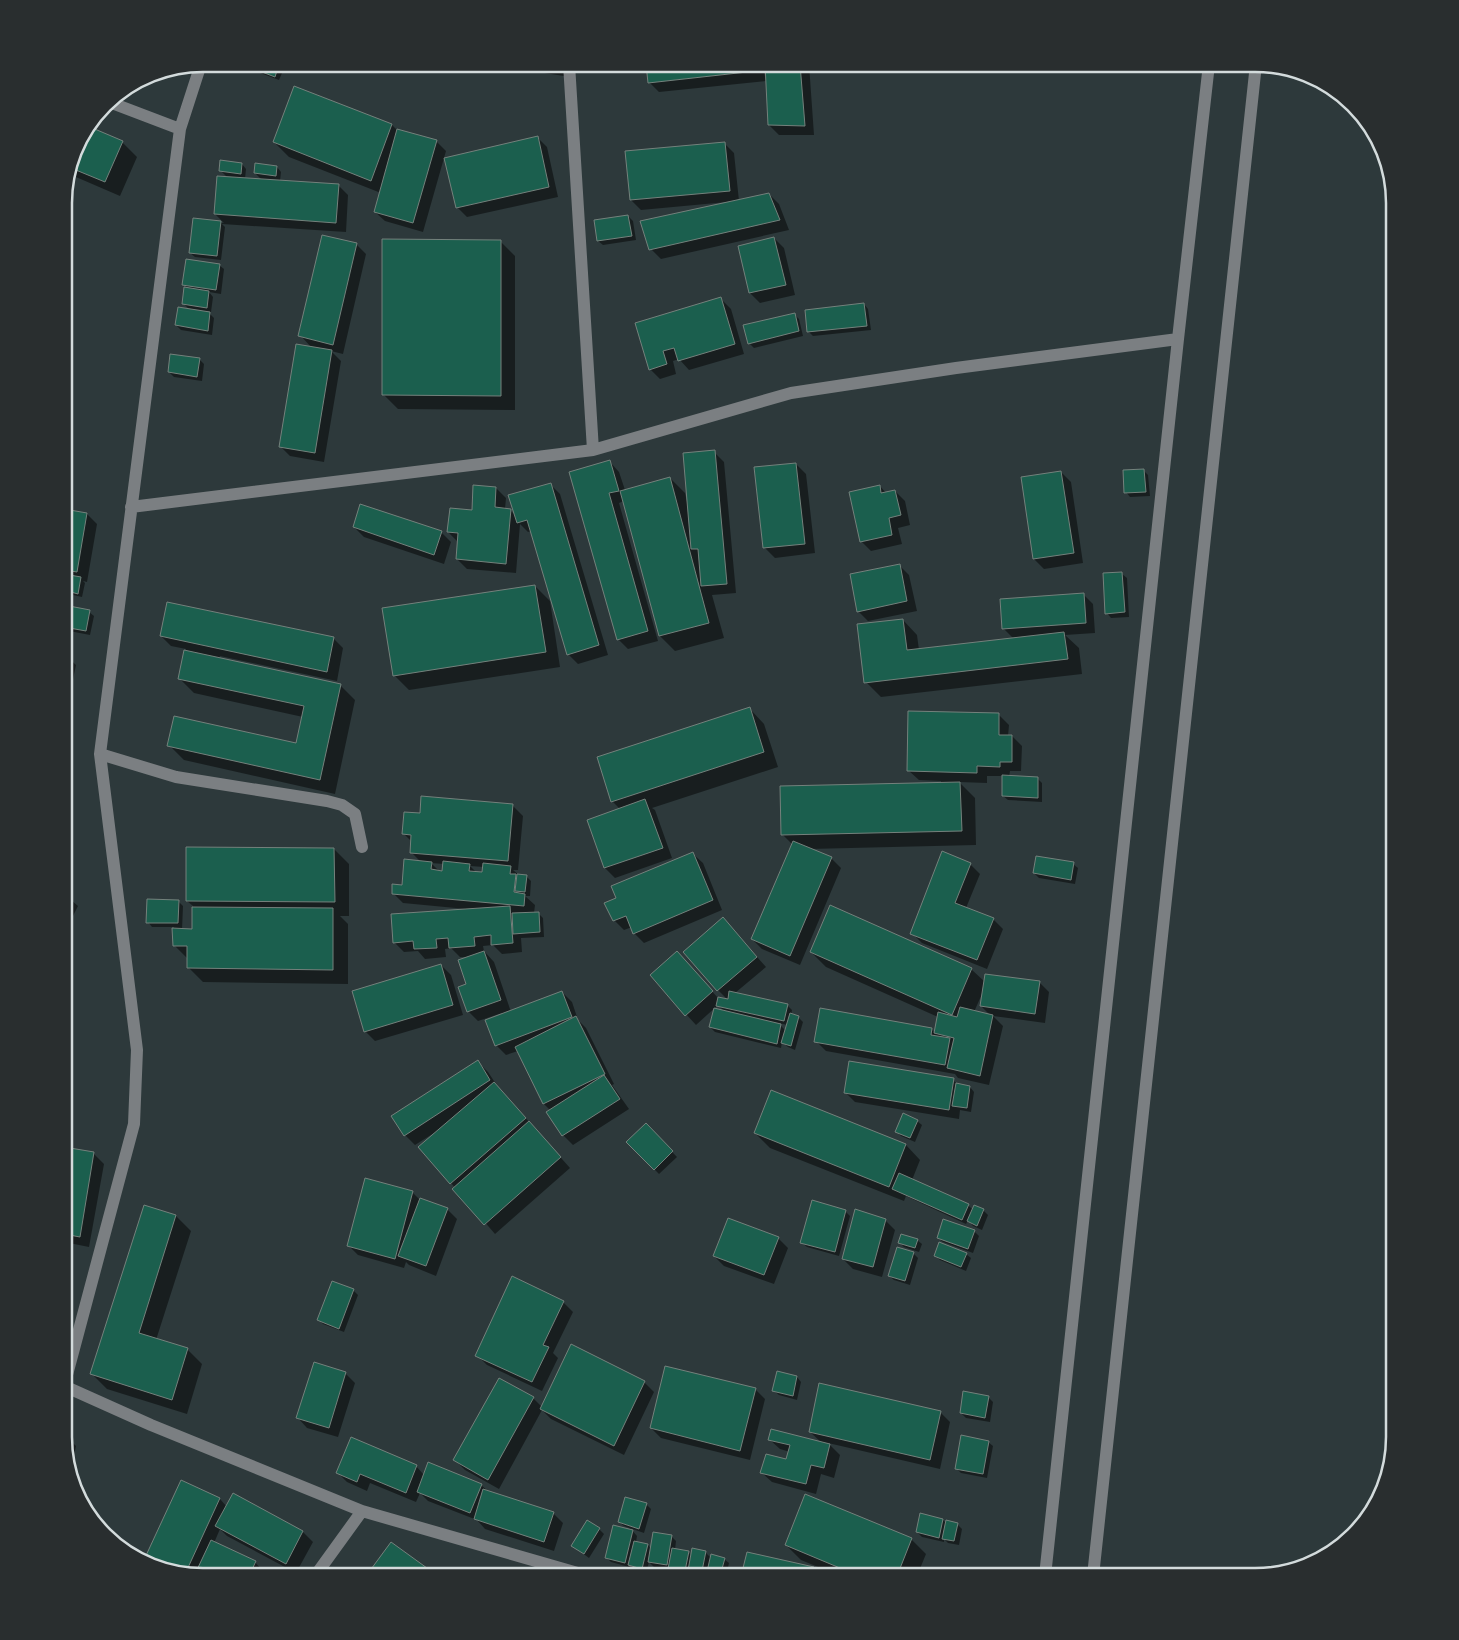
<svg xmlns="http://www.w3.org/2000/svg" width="1459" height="1640" viewBox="0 0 1459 1640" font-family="'Source Sans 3',sans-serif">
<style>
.shadow{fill:#0007;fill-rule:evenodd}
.building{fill:#1b5f4e;stroke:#74817c}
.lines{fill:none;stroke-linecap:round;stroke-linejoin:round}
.minor{stroke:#7b7f82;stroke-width:12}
.rim{fill:none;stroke:#d3dbdc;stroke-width:2.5}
</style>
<rect width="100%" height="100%" fill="#2d393b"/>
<!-- shadow -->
<path class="shadow" d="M 252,64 L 282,64 L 285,66 L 279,80 L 255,71 L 251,67 Z
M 492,64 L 566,64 L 564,76 L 493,65 Z
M 648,64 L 762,64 L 766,81 L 659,92 L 649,82 Z
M 767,64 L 809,64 L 814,135 L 779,135 L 769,125 Z
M 295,87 L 392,125 L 398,131 L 436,141 L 446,151 L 423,232 L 385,221 L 375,212 L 381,193 L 289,157 L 274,142 Z
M 89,128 L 122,142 L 137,157 L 120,196 L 69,174 L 78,142 Z
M 537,137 L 547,147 L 558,197 L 467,217 L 457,207 Z
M 724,143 L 734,153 L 739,201 L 769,194 L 779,204 L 789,230 L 661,259 L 651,249 L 727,203 L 727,202 L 641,210 L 631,200 Z
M 242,164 L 246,169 L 245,179 L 262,180 L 255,173 L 277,167 L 281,172 L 280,181 L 338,185 L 348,195 L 346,232 L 222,224 L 225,227 L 221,260 L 195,257 L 190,253 L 194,219 L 224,223 L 215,214 L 228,178 L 220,170 Z
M 628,216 L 633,221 L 636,240 L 603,245 L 598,241 Z
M 774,238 L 784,248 L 795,295 L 760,303 L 750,293 L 739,247 Z
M 500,241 L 515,256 L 515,410 L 398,409 L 383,394 Z
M 356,244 L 366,254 L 343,354 L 331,351 L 341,361 L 324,462 L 290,456 L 280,446 L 312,348 L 300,335 Z
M 219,265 L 224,269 L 221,294 L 209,292 L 213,297 L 211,312 L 207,311 L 214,318 L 212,335 L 181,330 L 176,325 L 190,310 L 184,304 L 188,289 L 184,284 Z
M 721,299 L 731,309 L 744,354 L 689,370 L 679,359 L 673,361 L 676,374 L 660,379 L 650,369 L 636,324 Z
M 864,304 L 868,309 L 871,330 L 813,336 L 808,331 Z
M 794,314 L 799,319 L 803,336 L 754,348 L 749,343 Z
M 199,359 L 204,364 L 202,381 L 174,377 L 169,372 Z
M 714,452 L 724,462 L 736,593 L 712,595 L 724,638 L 675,651 L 660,636 L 624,501 L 619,503 L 658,641 L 628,649 L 618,639 L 571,473 L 610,462 L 619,472 L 625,490 L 670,478 L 685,493 L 687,502 Z
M 796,464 L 806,474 L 815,553 L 775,558 L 765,548 Z
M 1144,471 L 1148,475 L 1150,496 L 1130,497 L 1126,492 Z
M 1061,472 L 1071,482 L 1083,563 L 1044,569 L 1034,559 Z
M 550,484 L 560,494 L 608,655 L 578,664 L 568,654 L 531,531 L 528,532 L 520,524 L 516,573 L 467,569 L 457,559 L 459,543 L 448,532 L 496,488 L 506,498 L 505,509 L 510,510 L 516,516 Z
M 880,486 L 886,493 L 895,491 L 905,501 L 910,525 L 898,528 L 902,544 L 871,551 L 861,541 Z
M 64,510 L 87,514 L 97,524 L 87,582 L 83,581 L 85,583 L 82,597 L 64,593 Z
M 354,527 L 441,532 L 451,542 L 444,564 L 364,537 Z
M 899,565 L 909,575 L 917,611 L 868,621 L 858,611 Z
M 1122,574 L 1127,578 L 1129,617 L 1111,618 L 1107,613 Z
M 535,586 L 550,601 L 560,667 L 409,690 L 394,675 Z
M 1083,594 L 1093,604 L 1095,633 L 1065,635 L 1079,648 L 1082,674 L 881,697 L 866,682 L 903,620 L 917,635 L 919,650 L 1014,639 L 1003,628 Z
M 64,607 L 89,612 L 94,616 L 90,635 L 64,630 Z
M 161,636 L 333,638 L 343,648 L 337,681 L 220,656 L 219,659 L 340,685 L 355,700 L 335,794 L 184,760 L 169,745 L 297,745 L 303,717 L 194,693 L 179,678 L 186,649 L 171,646 Z
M 64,654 L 76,665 L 64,723 Z
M 750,709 L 764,724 L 778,767 L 652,808 L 655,810 L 672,858 L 615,878 L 605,868 L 589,820 L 620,809 L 612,801 Z
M 999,715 L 1009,725 L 1008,736 L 1012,736 L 1022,746 L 1021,771 L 1010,771 L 1009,777 L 1037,778 L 1042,783 L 1042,802 L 1008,800 L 1003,796 L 1003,776 L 987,776 L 987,783 L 959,782 L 975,798 L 976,845 L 809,849 L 831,858 L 841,868 L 800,965 L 762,949 L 752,939 L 793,845 L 782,834 L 941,783 L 941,781 L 919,780 L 909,771 Z
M 513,806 L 523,816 L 518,870 L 513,870 L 519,875 L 526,876 L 531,881 L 530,896 L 525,896 L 535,905 L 534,913 L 538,913 L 543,918 L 544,937 L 521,938 L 522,952 L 502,954 L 493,945 L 483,946 L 484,951 L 494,962 L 511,1012 L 562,992 L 572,1002 L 578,1020 L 586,1028 L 614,1084 L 612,1085 L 629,1109 L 573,1145 L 563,1135 L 551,1111 L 544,1104 L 518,1051 L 506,1055 L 496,1045 L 502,1013 L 478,1021 L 468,1011 L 468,957 L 460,957 L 451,948 L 445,949 L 446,957 L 425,959 L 418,951 L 404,952 L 394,942 L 466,910 L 466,909 L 403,903 L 393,893 L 403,886 L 421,862 L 411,852 L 412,842 L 404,834 L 421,814 ZM 431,863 L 444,864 L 443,872 L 439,871 ZM 470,866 L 484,867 L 484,874 L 477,873 Z
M 334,849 L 349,864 L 349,916 L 340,916 L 348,924 L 348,984 L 203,982 L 188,967 L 188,959 L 174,945 L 174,927 L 152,927 L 148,922 L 178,901 L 183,906 L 182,930 L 193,930 L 193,906 L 187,901 Z
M 693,854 L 703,863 L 722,910 L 644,943 L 634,933 L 632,927 L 624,930 L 614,920 L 618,898 Z
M 970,864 L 980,874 L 966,908 L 993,919 L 1003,929 L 987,969 L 922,943 L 912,933 Z
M 1073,864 L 1078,868 L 1075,884 L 1039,878 L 1034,873 Z
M 64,894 L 78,906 L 64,934 Z
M 732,929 L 766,967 L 735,993 L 787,1005 L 792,1010 L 791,1015 L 798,1017 L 803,1022 L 795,1050 L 788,1047 L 782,1042 L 781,1048 L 715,1032 L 710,1027 L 724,1011 L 718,1005 L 696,1025 L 651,976 L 687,963 L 718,998 L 728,1000 L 718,990 ZM 778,1023 L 788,1025 L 786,1031 Z
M 811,952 L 971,969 L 985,982 L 1039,982 L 1049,992 L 1045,1023 L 993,1016 L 1003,1026 L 989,1085 L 958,1078 L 955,1074 L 826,1051 L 816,1041 L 931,1029 L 935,1033 L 938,1017 L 826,967 ZM 982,994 L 981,1006 L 991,1016 L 974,1012 Z
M 441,965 L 451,975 L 463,1015 L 375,1041 L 365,1031 Z
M 478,1062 L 488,1072 L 498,1087 L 570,1168 L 495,1234 L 451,1183 L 434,1133 L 415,1145 L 405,1135 L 393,1116 Z
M 953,1080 L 958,1085 L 970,1087 L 974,1092 L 971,1112 L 960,1110 L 959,1119 L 855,1102 L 845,1092 Z
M 917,1121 L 922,1125 L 915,1142 L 901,1136 L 896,1131 Z
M 646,1125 L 677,1157 L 659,1174 L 628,1142 Z
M 755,1133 L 906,1145 L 920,1160 L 912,1180 L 968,1205 L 973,1210 L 983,1210 L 988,1215 L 982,1230 L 973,1226 L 968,1220 L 966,1224 L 906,1196 L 904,1201 L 770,1148 Z
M 64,1148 L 94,1154 L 104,1164 L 89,1247 L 64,1242 Z
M 412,1192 L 420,1200 L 447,1209 L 457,1219 L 436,1276 L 409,1265 L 406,1262 L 404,1268 L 358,1255 L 348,1245 Z
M 845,1211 L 850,1216 L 839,1256 L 807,1247 L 802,1243 Z
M 176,1216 L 191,1231 L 156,1340 L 188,1350 L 202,1364 L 187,1414 L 107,1389 L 92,1374 Z
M 885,1220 L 895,1230 L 882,1277 L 853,1269 L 843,1259 Z
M 974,1231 L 979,1236 L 973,1253 L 943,1242 L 938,1238 Z
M 778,1238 L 788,1248 L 774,1284 L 724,1266 L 714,1256 Z
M 917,1240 L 922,1244 L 919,1252 L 904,1247 L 899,1242 Z
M 898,1249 L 914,1254 L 918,1258 L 910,1285 L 894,1280 L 889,1276 Z
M 966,1254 L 971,1258 L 966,1271 L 940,1260 L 935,1255 Z
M 353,1290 L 358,1295 L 344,1332 L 323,1324 L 319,1320 Z
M 563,1302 L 573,1312 L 553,1353 L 558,1358 L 542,1391 L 487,1365 L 477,1355 Z
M 345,1373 L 355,1383 L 338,1437 L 307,1428 L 298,1418 Z
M 778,1373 L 797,1377 L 801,1382 L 797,1400 L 779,1395 L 774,1391 Z
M 644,1382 L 654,1392 L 624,1455 L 551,1419 L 542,1410 L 499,1489 L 465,1470 L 455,1460 L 533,1398 L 542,1407 Z
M 755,1389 L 765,1399 L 750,1460 L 661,1438 L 651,1428 Z
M 988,1397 L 993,1402 L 990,1422 L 966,1418 L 961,1413 Z
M 940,1412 L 950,1422 L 940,1469 L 828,1443 L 840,1455 L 834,1478 L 821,1474 L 816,1494 L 772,1482 L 762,1473 L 787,1461 L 790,1452 L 780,1449 L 770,1440 L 822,1443 L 810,1432 Z
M 64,1440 L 71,1441 L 76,1446 L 70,1474 Z
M 988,1442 L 993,1446 L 987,1478 L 961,1473 L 956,1468 Z
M 416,1466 L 424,1475 L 481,1485 L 489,1492 L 553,1513 L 563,1523 L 554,1551 L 485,1529 L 477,1520 L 428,1501 L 420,1493 L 416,1502 L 370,1483 L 367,1491 L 347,1482 L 337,1472 Z
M 182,1482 L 220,1499 L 227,1507 L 233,1494 L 303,1532 L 313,1542 L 296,1573 L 227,1536 L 220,1529 L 214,1543 L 255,1562 L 267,1576 L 204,1576 L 145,1562 Z
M 646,1504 L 651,1509 L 644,1533 L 624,1526 L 619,1522 Z
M 943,1520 L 946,1523 L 957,1524 L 962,1529 L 959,1545 L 948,1543 L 944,1539 L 944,1542 L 922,1537 L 917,1532 Z
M 630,1528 L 637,1536 L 636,1542 L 648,1545 L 651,1549 L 672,1537 L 676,1541 L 675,1550 L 688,1552 L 692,1556 L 705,1552 L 711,1558 L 724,1559 L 729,1563 L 726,1576 L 671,1576 L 668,1573 L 669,1569 L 654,1567 L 649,1562 L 646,1573 L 634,1569 L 630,1565 L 629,1567 L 611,1562 L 606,1557 Z
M 599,1529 L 604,1534 L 589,1558 L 573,1546 Z
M 911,1539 L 926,1554 L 917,1576 L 840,1576 L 801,1560 L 786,1545 Z
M 391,1544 L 436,1576 L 367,1576 Z
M 748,1553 L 814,1568 L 822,1576 L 743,1576 Z"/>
<!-- building -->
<path class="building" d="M 250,64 L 279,64 L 275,77 L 249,67 Z
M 646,64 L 755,64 L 756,71 L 648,83 Z
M 765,64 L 800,64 L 805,126 L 768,125 Z
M 294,86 L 392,124 L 371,181 L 273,142 Z
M 90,127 L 123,141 L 105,182 L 71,168 L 78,142 Z
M 397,129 L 437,140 L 413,223 L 374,212 Z
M 538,136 L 549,187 L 456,208 L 444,158 Z
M 725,142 L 730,191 L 630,200 L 625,151 Z
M 220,160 L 242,163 L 241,174 L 219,171 Z
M 255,163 L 277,166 L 276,176 L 254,173 Z
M 217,176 L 339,184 L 336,223 L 214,214 Z
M 769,193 L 780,220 L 649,250 L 640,221 Z
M 628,215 L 632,236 L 597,241 L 594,220 Z
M 193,218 L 221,221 L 217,256 L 189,253 Z
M 322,235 L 357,243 L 333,345 L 298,336 Z
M 774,237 L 786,285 L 749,293 L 738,246 Z
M 382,239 L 501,240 L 501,396 L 382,395 Z
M 186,259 L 220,264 L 216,290 L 182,285 Z
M 184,287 L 209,291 L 207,308 L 182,304 Z
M 721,297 L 735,344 L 678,361 L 674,348 L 663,351 L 667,364 L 649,370 L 635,323 Z
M 864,303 L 867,326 L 807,332 L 805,310 Z
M 178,307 L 210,312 L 208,331 L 175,325 Z
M 795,313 L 799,331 L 748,344 L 743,325 Z
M 296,344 L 332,350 L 315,453 L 279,447 Z
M 170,354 L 200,358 L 197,377 L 168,372 Z
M 715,450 L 727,584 L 701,586 L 698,549 L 691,549 L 683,453 Z
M 610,460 L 619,491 L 609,493 L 648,631 L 617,640 L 569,472 Z
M 796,463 L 805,544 L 763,548 L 754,467 Z
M 1144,469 L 1146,492 L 1124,493 L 1123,470 Z
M 1061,471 L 1074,553 L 1033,559 L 1021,477 Z
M 670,477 L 709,623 L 659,636 L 620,491 Z
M 551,483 L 599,645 L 567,655 L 527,520 L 517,523 L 508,495 Z
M 473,485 L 496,487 L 495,507 L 511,509 L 506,564 L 456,559 L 458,533 L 447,532 L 450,508 L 472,510 Z
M 880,485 L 881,493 L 895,490 L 901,515 L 889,518 L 892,535 L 860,542 L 849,492 Z
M 360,504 L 442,531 L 434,555 L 353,527 Z
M 64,509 L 87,513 L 77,572 L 64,570 Z
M 900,564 L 907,601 L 857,612 L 850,574 Z
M 1122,572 L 1125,612 L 1105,614 L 1103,573 Z
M 64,574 L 81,577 L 78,594 L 64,590 Z
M 535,585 L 546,652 L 393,676 L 382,608 Z
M 1084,593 L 1086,623 L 1002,629 L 1000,599 Z
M 167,602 L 334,637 L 327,672 L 160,636 Z
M 64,605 L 90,610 L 86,631 L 64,627 Z
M 903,619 L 907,650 L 1064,632 L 1068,659 L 864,683 L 857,624 Z
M 184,650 L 341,684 L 320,780 L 167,746 L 174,716 L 296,743 L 304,706 L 178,679 Z
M 750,707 L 764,752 L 611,802 L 597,757 Z
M 908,711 L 999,713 L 999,735 L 1012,735 L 1012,762 L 1000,762 L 1000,767 L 977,766 L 977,773 L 907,771 Z
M 1002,775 L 1038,777 L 1038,798 L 1002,796 Z
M 960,782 L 962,831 L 781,835 L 780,786 Z
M 421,796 L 513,804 L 508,861 L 410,853 L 411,835 L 402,834 L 404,812 L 420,813 Z
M 645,799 L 663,848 L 604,868 L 587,820 Z
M 793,841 L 832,857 L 790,956 L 751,939 Z
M 186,847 L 334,848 L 335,902 L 186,901 Z
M 942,851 L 971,863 L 955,903 L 994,918 L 977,960 L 910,934 Z
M 693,852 L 713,900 L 633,934 L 626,916 L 613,921 L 604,903 L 616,898 L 611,886 Z
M 1036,856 L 1074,862 L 1071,880 L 1033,873 Z
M 404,859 L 432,862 L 431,869 L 442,871 L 443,861 L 470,864 L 469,871 L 482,872 L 483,863 L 511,866 L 510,874 L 516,874 L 514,892 L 525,894 L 524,906 L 392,894 L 392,884 L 402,885 Z
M 517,874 L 527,875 L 525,892 L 515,891 Z
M 147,899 L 179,900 L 178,923 L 146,923 Z
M 830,905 L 972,968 L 952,1015 L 810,952 Z
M 510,906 L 513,943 L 491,945 L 491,935 L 474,937 L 475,946 L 449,948 L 448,938 L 436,939 L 437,948 L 414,949 L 413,941 L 393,943 L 391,914 Z
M 192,907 L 333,908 L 333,970 L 187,968 L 187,946 L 173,946 L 172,928 L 192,929 Z
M 539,912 L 540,932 L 513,934 L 512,913 Z
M 723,917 L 757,957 L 717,991 L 683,952 Z
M 484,951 L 501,1000 L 467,1012 L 458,987 L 466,984 L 458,960 Z
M 677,951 L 713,991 L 685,1016 L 650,975 Z
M 441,964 L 453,1005 L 364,1032 L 352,991 Z
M 985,974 L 1040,981 L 1035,1014 L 980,1006 Z
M 562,991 L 572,1017 L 495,1046 L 485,1020 Z
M 729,991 L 788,1004 L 784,1021 L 716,1006 L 718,997 L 728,999 Z
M 960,1007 L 993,1015 L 980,1076 L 947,1068 L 954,1038 L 934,1033 L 938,1012 L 957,1017 Z
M 714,1008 L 781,1024 L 777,1044 L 709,1027 Z
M 820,1008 L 932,1028 L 931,1035 L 950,1038 L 945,1065 L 814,1042 Z
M 790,1013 L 799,1016 L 791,1046 L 781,1043 Z
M 576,1016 L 605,1074 L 543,1104 L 515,1047 Z
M 478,1060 L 490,1080 L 404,1136 L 391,1116 Z
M 849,1061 L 954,1078 L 949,1110 L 844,1093 Z
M 604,1075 L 620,1099 L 562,1136 L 546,1112 Z
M 494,1082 L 526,1118 L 450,1184 L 418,1147 Z
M 956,1083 L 970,1086 L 967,1108 L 952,1106 Z
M 771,1090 L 906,1144 L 889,1187 L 754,1133 Z
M 903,1113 L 918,1120 L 910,1138 L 895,1132 Z
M 529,1121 L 561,1157 L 484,1225 L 452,1189 Z
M 646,1123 L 673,1151 L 654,1170 L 626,1142 Z
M 64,1147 L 94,1152 L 80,1237 L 64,1234 Z
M 899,1173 L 969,1204 L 962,1220 L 892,1189 Z
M 365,1178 L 413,1191 L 395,1259 L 347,1246 Z
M 420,1198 L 448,1208 L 426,1266 L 398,1256 Z
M 812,1200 L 846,1210 L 835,1252 L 800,1243 Z
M 144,1205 L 176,1215 L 139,1333 L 188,1348 L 172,1400 L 90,1374 Z
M 974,1205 L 984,1209 L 977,1226 L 967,1221 Z
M 855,1209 L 886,1219 L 873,1267 L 842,1259 Z
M 728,1218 L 779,1237 L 764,1275 L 713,1256 Z
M 943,1219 L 975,1230 L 968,1249 L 937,1238 Z
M 901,1234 L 918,1239 L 915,1248 L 898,1243 Z
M 939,1242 L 967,1253 L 961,1267 L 934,1256 Z
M 897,1247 L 914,1252 L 905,1281 L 888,1276 Z
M 512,1276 L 564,1301 L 543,1345 L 549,1347 L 532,1382 L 475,1356 Z
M 332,1281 L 354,1289 L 339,1329 L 317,1320 Z
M 571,1344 L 645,1381 L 614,1446 L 540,1409 Z
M 314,1362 L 346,1372 L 329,1428 L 296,1418 Z
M 665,1366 L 756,1388 L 740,1451 L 650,1428 Z
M 777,1371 L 797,1376 L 793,1396 L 772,1391 Z
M 499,1378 L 534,1397 L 488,1480 L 453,1460 Z
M 819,1383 L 941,1411 L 930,1460 L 809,1432 Z
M 963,1391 L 989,1396 L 985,1418 L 960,1413 Z
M 771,1429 L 830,1444 L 824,1468 L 811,1465 L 806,1484 L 760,1473 L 766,1454 L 786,1459 L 790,1445 L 768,1440 Z
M 961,1435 L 989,1441 L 983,1474 L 955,1469 Z
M 351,1437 L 417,1465 L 406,1493 L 360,1474 L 357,1482 L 336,1473 Z
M 64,1438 L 72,1440 L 68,1460 Z
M 428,1462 L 482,1484 L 470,1513 L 417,1492 Z
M 181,1480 L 220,1498 L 186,1572 L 143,1562 Z
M 483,1489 L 554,1512 L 544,1542 L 474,1519 Z
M 233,1493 L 303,1531 L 286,1564 L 215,1526 Z
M 805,1494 L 912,1538 L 897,1576 L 859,1576 L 785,1545 Z
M 625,1497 L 647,1503 L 639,1529 L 618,1522 Z
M 920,1513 L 943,1519 L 939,1538 L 916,1532 Z
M 587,1520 L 600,1528 L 584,1554 L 571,1546 Z
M 946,1520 L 958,1523 L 954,1541 L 942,1539 Z
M 613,1525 L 633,1530 L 625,1563 L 605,1558 Z
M 653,1532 L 672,1535 L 667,1565 L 648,1562 Z
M 211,1540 L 256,1561 L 249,1576 L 204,1576 L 195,1574 Z
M 634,1541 L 648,1544 L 642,1569 L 628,1565 Z
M 391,1542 L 438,1576 L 366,1576 Z
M 672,1548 L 689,1551 L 684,1576 L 667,1574 Z
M 692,1548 L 706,1551 L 701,1576 L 687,1576 Z
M 747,1552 L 814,1567 L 812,1576 L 741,1576 Z
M 711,1554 L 725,1558 L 720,1576 L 706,1576 Z"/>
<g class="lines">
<!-- minor -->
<path class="minor" d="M 569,64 L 593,450
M 109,102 L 180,129
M 131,507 L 593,450 L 791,393 L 956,368 L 1178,339
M 100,754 L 176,777 L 327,801 L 342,805 L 355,814 L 362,847
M 64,1386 L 134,1124 L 137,1050 L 100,754 L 180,129 L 201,64
M 64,1386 L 151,1425 L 362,1511 L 588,1576
M 315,1576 L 362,1511
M 1045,1576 L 1178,339 L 1209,64
M 1093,1576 L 1256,64"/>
</g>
<!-- crop -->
<path d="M0 0H1459V1640H0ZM203 72H1255A131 131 0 0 1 1386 203V1437A131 131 0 0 1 1255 1568H203A131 131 0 0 1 72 1437V203A131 131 0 0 1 203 72Z" fill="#292e2f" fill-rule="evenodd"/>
<path class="rim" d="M203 72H1255A131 131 0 0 1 1386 203V1437A131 131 0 0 1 1255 1568H203A131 131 0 0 1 72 1437V203A131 131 0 0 1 203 72Z"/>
</svg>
